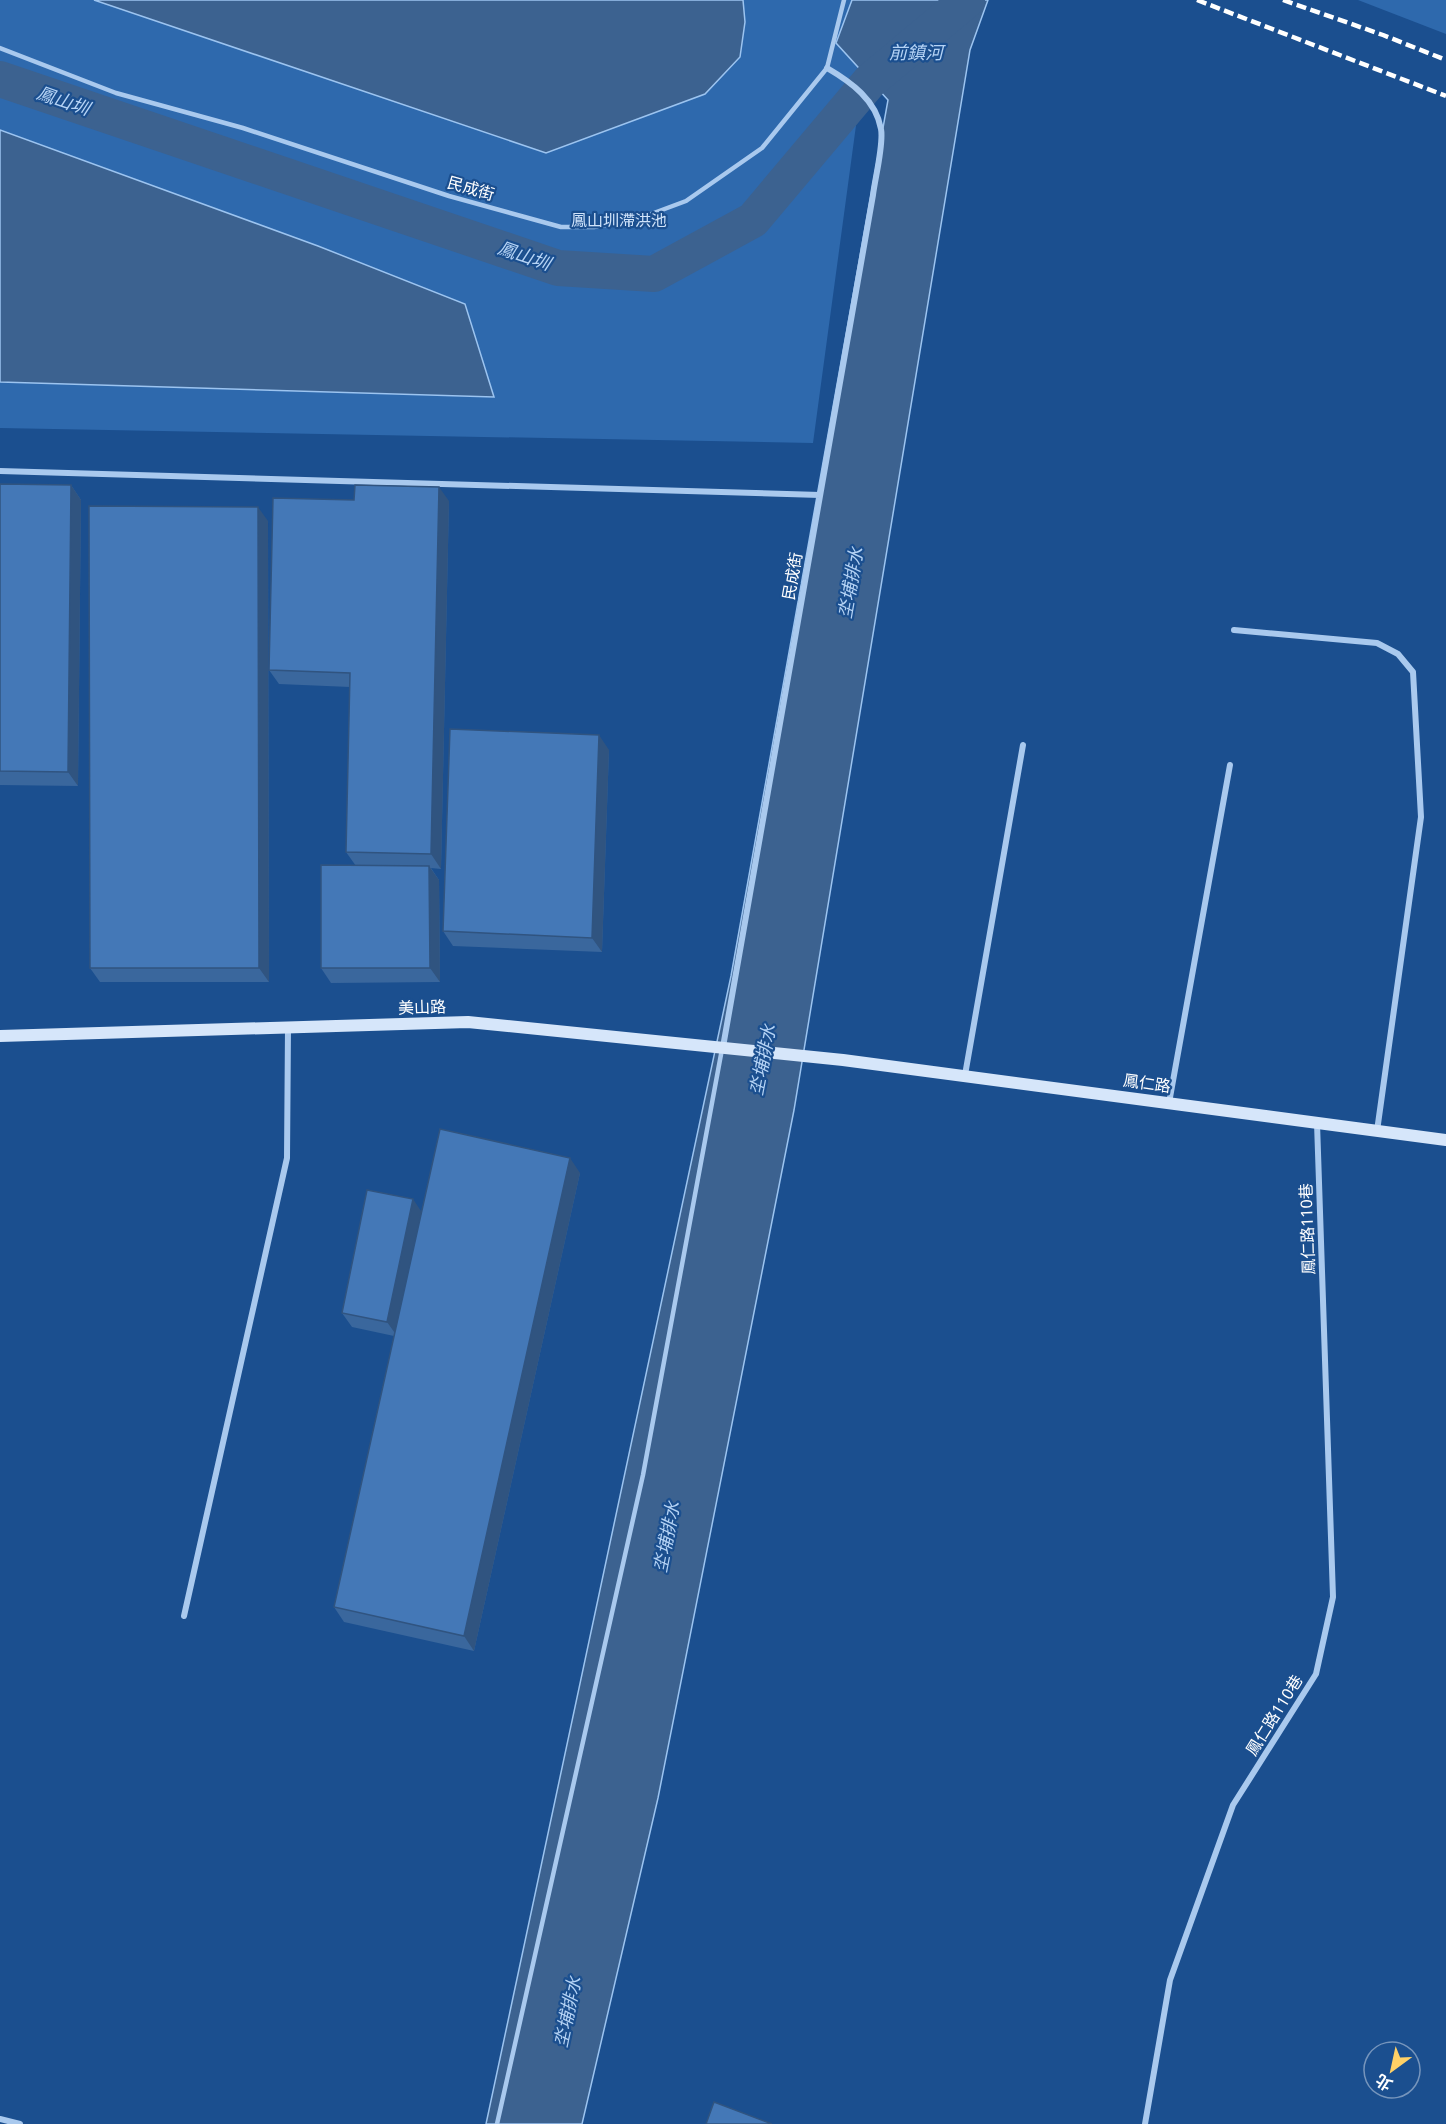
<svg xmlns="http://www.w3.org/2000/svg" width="1446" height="2124" viewBox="0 0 1446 2124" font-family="'Noto Sans','Noto Sans TC',sans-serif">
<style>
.green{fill:#2e69ad}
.water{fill:#3c6290;stroke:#9cc4f0;stroke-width:1.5}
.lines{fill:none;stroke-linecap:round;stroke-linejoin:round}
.canal{stroke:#3c6290;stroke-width:36}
.lane{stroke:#a9c9ee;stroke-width:4.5}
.street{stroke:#a9c9ee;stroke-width:6}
.secondary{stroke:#d6e6fa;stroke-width:12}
.rail{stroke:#fff;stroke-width:4.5;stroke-dasharray:10 4.5;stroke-linecap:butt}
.wall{fill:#3a679d}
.shaded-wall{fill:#305480}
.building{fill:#4478b7;stroke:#305480;stroke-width:1.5}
.labels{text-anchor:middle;stroke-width:4.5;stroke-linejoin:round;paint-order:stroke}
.street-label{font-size:16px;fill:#fff;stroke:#1b4f8f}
.park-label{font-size:16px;fill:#cfe3fa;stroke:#1b4f8f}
.water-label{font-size:18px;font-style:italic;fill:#b5d3f5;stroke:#1b4f8f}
</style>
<rect width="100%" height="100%" fill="#1b4f8f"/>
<!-- green -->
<path class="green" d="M 0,0 L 873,0 L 813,443 L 0,428 Z
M 1358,0 L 1446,0 L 1446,34 Z"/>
<!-- water -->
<path class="water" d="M 94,0 L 743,0 L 745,22 L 740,57 L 705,94 L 546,153 Z
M 852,0 L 988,0 L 970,50 L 794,1110 L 658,1798 L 582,2124 L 486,2124 L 731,976 L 888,100 L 836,43 Z
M 0,130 L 318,246 L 465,304 L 494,397 L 0,382 Z"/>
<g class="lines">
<!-- canal -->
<path class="canal" d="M 0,79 L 558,268 L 654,274 L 753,220 L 870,81 L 967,0"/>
<!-- lane -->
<path class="lane" d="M 0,48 L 116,93 L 243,128 L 449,196 L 561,227 L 594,227 L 635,220 L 686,201 L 762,148 L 827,68 L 844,0
M 497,2124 L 643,1475 L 722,1049"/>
<!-- street -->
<path class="street" d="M 0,471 L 820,495
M 1234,630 L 1377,643 L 1398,654 L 1413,672 L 1421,817 L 1377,1131
M 723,1047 L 873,195 C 875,178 884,144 881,129 C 876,100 851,82 827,68
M 965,1075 L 1023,745
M 1169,1103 L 1230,765
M 184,1616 L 287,1158 L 288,1028
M 0,2119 L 20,2124
M 1145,2124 L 1170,1980 L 1233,1805 L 1316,1674 L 1333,1597 L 1317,1123"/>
<!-- secondary -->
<path class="secondary" d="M 0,1036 L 468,1022 L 843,1060 L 1446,1140"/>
<!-- rail -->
<path class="rail" d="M 1197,0 L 1446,96
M 1283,0 L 1383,35 L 1446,60"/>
</g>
<!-- wall -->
<path class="wall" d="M 0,484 L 71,485 L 81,500 L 78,786 L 0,785 Z
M 354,500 L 449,501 L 441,869 L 431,868 L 439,880 L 440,982 L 331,983 L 321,968 L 356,866 L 346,852 L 350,687 L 279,684 L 269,670 Z
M 268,521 L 269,982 L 100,982 L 90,968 Z
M 609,750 L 602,952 L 453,946 L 443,931 Z
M 580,1173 L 474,1651 L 344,1622 L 334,1607 L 394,1336 L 352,1327 L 342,1313 L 421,1212 Z"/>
<!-- shaded-wall -->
<path class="shaded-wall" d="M 71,485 L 81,500 L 78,786 L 68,772 Z
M 439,487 L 449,501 L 441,869 L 431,854 Z
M 258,507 L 268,521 L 269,982 L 259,968 Z
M 599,735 L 609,750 L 602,952 L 592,938 Z
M 429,866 L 439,880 L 440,982 L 430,968 Z
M 570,1158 L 580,1173 L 474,1651 L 464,1636 Z
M 413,1199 L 423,1214 L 397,1336 L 387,1322 Z"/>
<!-- building -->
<path class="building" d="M 0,484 L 71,485 L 68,772 L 0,771 Z
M 355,485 L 439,487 L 431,854 L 346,852 L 350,673 L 269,670 L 273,498 L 354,500 Z
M 89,506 L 258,507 L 259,968 L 90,968 Z
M 450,729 L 599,735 L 592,938 L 443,931 Z
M 321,865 L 429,866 L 430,968 L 321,968 Z
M 440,1129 L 570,1158 L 464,1636 L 334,1607 Z
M 367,1190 L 413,1199 L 387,1322 L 342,1313 Z
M 714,2102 L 772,2124 L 706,2124 Z"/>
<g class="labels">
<!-- street labels -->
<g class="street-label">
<text transform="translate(471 188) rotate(16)" y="6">民成街</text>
<text transform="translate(792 576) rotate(-80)" y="6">民成街</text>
<text transform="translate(422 1007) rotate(-2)" y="6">美山路</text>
<text transform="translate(1147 1083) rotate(8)" y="6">鳳仁路</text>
<text transform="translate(1307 1229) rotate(-92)" y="6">鳳仁路110巷</text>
<text transform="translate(1274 1715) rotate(-58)" y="6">鳳仁路110巷</text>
</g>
<!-- park labels -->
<g class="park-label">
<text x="619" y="226">鳳山圳滯洪池</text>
</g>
<!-- water labels -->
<g class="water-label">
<text x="916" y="59">前鎮河</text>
<text transform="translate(63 101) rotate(19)" y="6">鳳山圳</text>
<text transform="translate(524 256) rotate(19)" y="6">鳳山圳</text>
<text transform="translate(851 583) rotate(-80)" y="6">坔埔排水</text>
<text transform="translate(763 1060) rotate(-79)" y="6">坔埔排水</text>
<text transform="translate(667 1537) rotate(-79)" y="6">坔埔排水</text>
<text transform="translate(568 2012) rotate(-78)" y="6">坔埔排水</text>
</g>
</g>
<!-- north arrow -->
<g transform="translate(1392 2070) rotate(213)"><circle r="28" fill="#1b4f8f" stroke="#7695bc" stroke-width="1.5"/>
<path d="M0-4.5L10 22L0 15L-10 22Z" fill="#ffd166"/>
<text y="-9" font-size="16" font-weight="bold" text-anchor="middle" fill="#ffffff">北</text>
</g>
</svg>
